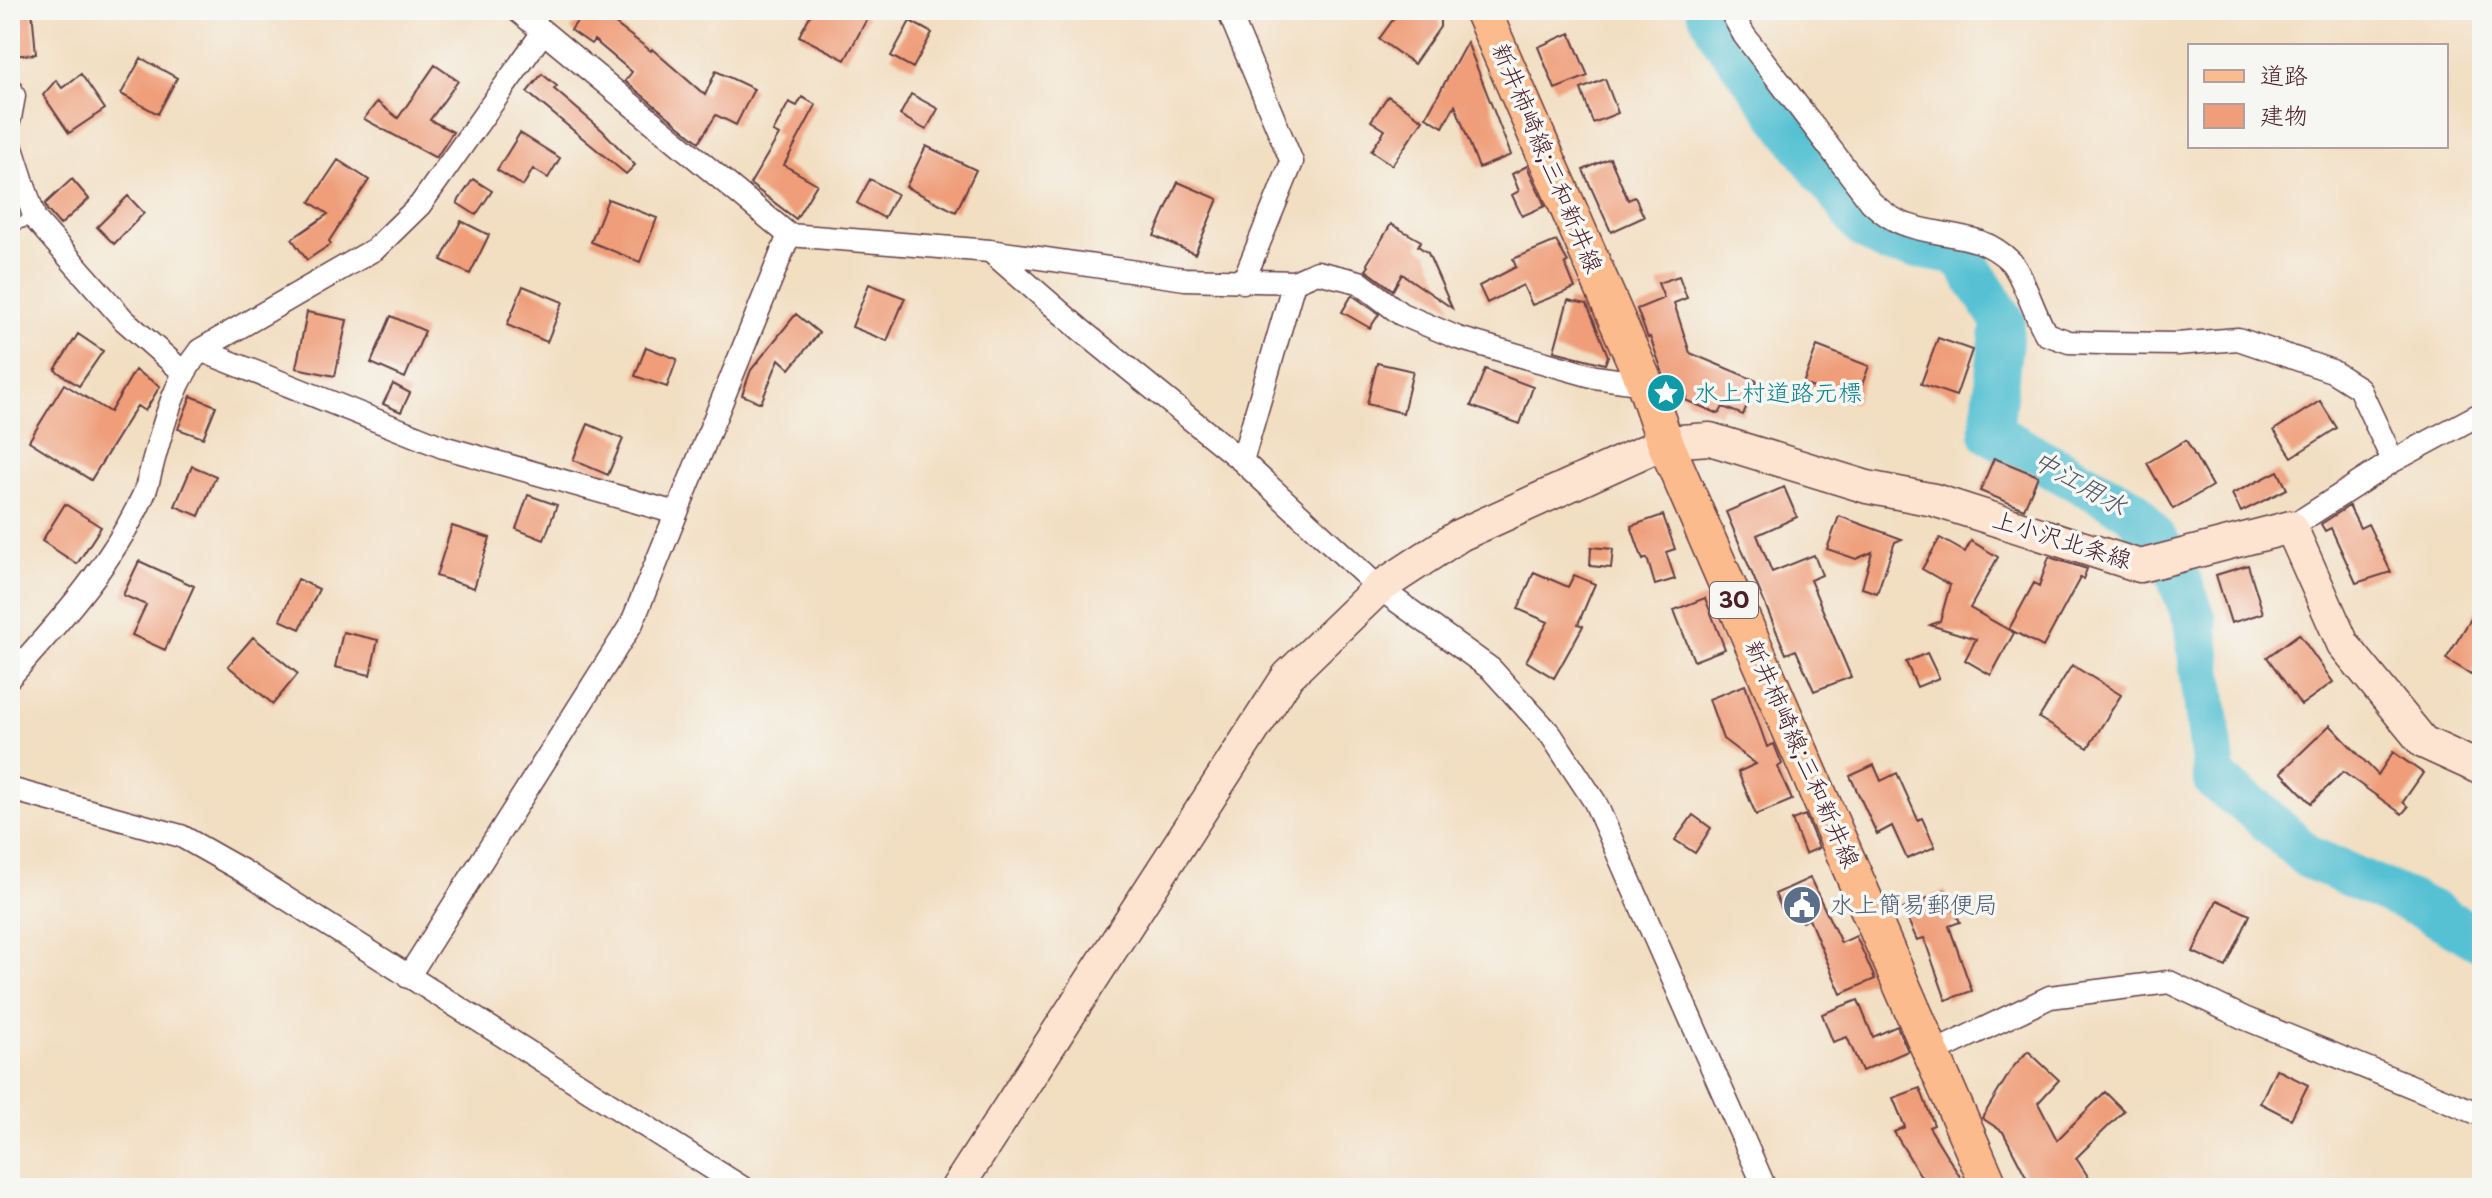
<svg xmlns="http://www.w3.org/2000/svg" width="2492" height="1198" viewBox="0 0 2492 1198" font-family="'Playpen Sans','Klee One',sans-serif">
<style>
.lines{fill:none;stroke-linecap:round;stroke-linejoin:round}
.river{stroke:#57c1d3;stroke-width:44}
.building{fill:#ef9e79}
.lane-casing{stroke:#633c42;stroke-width:14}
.street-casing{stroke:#633c42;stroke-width:25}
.secondary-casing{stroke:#633c42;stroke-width:35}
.primary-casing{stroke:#633c42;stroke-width:39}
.lane{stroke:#fff;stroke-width:11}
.street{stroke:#fff;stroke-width:22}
.secondary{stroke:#fde4d1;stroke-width:32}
.primary{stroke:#fbbb8d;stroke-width:36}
.labels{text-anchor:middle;stroke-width:7;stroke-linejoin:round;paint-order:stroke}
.shield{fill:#f6f6f2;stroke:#7e6067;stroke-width:2}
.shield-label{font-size:22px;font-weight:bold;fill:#4a1f2b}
.street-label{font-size:24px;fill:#4a1f2b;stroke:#f6f6f2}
.culture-label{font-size:24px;fill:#0d838f;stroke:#f6f6f2;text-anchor:start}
.service-label{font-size:24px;fill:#4e5e75;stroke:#f6f6f2;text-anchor:start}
.water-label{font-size:26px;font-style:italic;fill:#4f5866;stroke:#f6f6f2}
</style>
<rect width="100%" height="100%" fill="#f6f6f2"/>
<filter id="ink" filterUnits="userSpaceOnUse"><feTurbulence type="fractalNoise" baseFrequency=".0125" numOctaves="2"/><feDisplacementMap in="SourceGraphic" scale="16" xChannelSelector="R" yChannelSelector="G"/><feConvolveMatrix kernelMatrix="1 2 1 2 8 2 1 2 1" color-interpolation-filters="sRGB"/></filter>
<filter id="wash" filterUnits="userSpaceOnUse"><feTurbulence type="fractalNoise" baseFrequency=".006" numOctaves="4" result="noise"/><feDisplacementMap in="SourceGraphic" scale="32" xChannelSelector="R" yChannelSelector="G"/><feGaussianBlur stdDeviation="1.8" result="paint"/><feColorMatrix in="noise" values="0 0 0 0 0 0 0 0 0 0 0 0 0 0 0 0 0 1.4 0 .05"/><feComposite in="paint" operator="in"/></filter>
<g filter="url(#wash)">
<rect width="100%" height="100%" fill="#f2dec1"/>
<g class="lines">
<!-- river -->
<path class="river" d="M 1708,10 L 1721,35 L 1863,226 L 1888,242 L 1960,254 L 2003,321 L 1991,433 L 2132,510 L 2172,561 L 2195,620 L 2215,780 L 2256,810 L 2308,857 L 2428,910 L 2482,941"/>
</g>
<g id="blocks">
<!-- building -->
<path class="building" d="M 10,10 L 32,10 L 36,54 L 10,56 Z
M 585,10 L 597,10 L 651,51 L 652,49 L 705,95 L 716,71 L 754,89 L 736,125 L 716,115 L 699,142 L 625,81 L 632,72 L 594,40 L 591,44 L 571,30 Z
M 813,10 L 854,10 L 868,17 L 845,60 L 799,36 Z
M 1400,10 L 1427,10 L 1440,19 L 1440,27 L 1414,64 L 1379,39 Z
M 910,21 L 932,33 L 913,68 L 891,56 Z
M 1570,33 L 1588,76 L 1555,89 L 1538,47 Z
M 1467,42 L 1511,155 L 1479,168 L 1455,105 L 1443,127 L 1426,117 Z
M 141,58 L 177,78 L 158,114 L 121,94 Z
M 435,65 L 458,81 L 430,120 L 453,132 L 436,158 L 364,119 L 377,102 L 398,118 Z
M 81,74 L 105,109 L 69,133 L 43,95 L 56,80 L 62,88 Z
M 542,74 L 557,86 L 554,89 L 603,131 L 635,165 L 626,174 L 527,92 Z
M 1605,79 L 1618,113 L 1593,123 L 1581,89 Z
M 911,94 L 938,109 L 926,130 L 900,115 Z
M 1388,96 L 1423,120 L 1392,165 L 1371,151 L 1385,130 L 1371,121 Z
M 802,97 L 816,105 L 784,165 L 817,184 L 796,219 L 750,184 L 779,135 L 773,132 L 789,102 L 797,106 Z
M 520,133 L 560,158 L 548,178 L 533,169 L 523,186 L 497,170 Z
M 926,146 L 976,170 L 956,212 L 906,187 Z
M 1610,158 L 1628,200 L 1635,197 L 1644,217 L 1611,232 L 1583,170 Z
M 338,160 L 369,180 L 329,241 L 331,244 L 307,260 L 292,239 L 328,214 L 310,202 Z
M 1527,166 L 1545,206 L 1522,216 L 1512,195 L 1519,191 L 1512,174 Z
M 72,179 L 89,199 L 60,225 L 47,210 L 45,204 Z
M 473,179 L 492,191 L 476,215 L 457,203 Z
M 870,179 L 897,194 L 884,218 L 857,203 Z
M 1178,182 L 1218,199 L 1195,254 L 1154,236 Z
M 128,196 L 144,213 L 114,244 L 97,227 Z
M 608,199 L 657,218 L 640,262 L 591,242 Z
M 461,221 L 489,235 L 470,274 L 441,260 Z
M 1391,224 L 1421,241 L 1418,246 L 1428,253 L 1452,308 L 1402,274 L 1393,290 L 1366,270 L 1369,266 L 1367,264 Z
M 1556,241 L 1568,262 L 1565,263 L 1575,288 L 1532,305 L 1523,285 L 1487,303 L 1479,286 L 1516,267 L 1513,259 Z
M 1679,276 L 1687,298 L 1674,303 L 1690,353 L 1757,381 L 1743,415 L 1723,407 L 1719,414 L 1685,400 L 1687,396 L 1669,390 L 1650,337 L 1648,338 L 1637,309 L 1664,298 L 1658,283 Z
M 869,284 L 905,298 L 887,341 L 852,327 Z
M 523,286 L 563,302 L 547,342 L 507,325 Z
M 1352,295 L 1379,314 L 1370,328 L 1342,312 Z
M 1568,300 L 1587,304 L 1608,356 L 1605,364 L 1554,351 Z
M 307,312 L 347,320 L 335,376 L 296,368 Z
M 796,314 L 819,333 L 790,369 L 779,359 L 761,403 L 742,395 L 751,370 Z
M 391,316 L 425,331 L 405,378 L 371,363 Z
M 78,334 L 103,351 L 79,386 L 55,370 Z
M 1938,338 L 1972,350 L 1956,396 L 1921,384 Z
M 1817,346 L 1869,366 L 1855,403 L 1803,384 Z
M 646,347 L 677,359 L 667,387 L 635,376 Z
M 1377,363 L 1413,371 L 1403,413 L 1367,404 Z
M 1485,369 L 1533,387 L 1520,424 L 1471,406 Z
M 135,370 L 160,386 L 145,411 L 137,406 L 91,480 L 29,441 L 64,384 L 110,412 Z
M 393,384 L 410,393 L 401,412 L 383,404 Z
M 191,396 L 216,406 L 203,438 L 178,429 Z
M 2320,401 L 2337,428 L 2292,457 L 2274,430 Z
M 588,424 L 623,439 L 608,475 L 573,460 Z
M 2186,440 L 2212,486 L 2173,509 L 2147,463 Z
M 1994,458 L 2038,476 L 2024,509 L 1980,491 Z
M 192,466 L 216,476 L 199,516 L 175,506 Z
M 2278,471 L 2287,489 L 2241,512 L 2232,494 Z
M 1784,487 L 1797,517 L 1757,535 L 1772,572 L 1814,555 L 1822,575 L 1810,580 L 1851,677 L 1814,691 L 1796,650 L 1786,654 L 1726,512 Z
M 528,495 L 557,505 L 544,540 L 516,529 Z
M 65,504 L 101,527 L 77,564 L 42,541 Z
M 2349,506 L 2360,528 L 2368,524 L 2391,572 L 2356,583 L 2331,528 L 2325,531 L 2321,524 Z
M 1663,515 L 1675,549 L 1666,552 L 1675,579 L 1655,585 L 1647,558 L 1643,560 L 1631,526 Z
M 1839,516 L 1902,539 L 1895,542 L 1877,593 L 1862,588 L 1872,552 L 1856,559 L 1827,549 Z
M 452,526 L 490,538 L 474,588 L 436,576 Z
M 1940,538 L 1965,552 L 1971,541 L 1998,557 L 1970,608 L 2014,633 L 1991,675 L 1965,660 L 1976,639 L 1930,625 L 1940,621 L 1950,585 L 1922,569 Z
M 1591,547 L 1613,549 L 1611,568 L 1590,566 Z
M 2049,557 L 2087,569 L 2083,579 L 2080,578 L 2043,647 L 2009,629 L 2034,583 L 2039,586 Z
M 139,561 L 194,586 L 165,650 L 132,635 L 146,605 L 123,595 Z
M 2248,565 L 2263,613 L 2231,623 L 2216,575 Z
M 1534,572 L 1568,587 L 1574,575 L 1595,584 L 1578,624 L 1583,626 L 1554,678 L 1526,661 L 1548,622 L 1518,609 Z
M 298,579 L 319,589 L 300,629 L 280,620 Z
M 1705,598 L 1725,649 L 1694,661 L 1674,610 Z
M 2482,601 L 2482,655 L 2471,674 L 2446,659 Z
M 343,632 L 378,640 L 370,675 L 335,667 Z
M 2299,634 L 2333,682 L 2301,705 L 2267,657 Z
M 253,637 L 298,674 L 273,704 L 228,666 Z
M 1927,653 L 1939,678 L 1917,687 L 1906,662 Z
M 2072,665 L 2121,695 L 2088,748 L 2039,718 Z
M 1745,685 L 1767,747 L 1774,744 L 1782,764 L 1778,767 L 1792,800 L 1756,815 L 1738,772 L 1756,764 L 1723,739 L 1709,699 Z
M 2330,725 L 2378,775 L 2393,752 L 2423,773 L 2403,802 L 2408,807 L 2402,814 L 2343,772 L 2311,803 L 2281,772 Z
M 1874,765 L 1881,781 L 1897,773 L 1918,820 L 1922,818 L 1935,847 L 1907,859 L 1892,826 L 1877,834 L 1850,776 Z
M 1693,815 L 1711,828 L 1695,853 L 1675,840 Z
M 1805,815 L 1819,848 L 1805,854 L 1792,820 Z
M 1810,878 L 1841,943 L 1856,936 L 1875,979 L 1841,994 L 1809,919 L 1802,922 L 1797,911 L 1785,916 L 1775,894 Z
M 1945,890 L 1960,922 L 1949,926 L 1972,991 L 1946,1000 L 1924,938 L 1917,940 L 1903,909 Z
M 2217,900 L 2250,915 L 2226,967 L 2193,952 Z
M 1858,1000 L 1873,1037 L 1897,1026 L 1908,1051 L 1862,1071 L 1847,1037 L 1833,1042 L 1822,1014 Z
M 2028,1051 L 2059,1080 L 2038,1103 L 2057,1140 L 2105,1092 L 2124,1111 L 2076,1158 L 2091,1181 L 2081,1188 L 2032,1188 L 2003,1132 L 1982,1118 L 2013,1067 Z
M 2276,1069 L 2308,1085 L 2291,1119 L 2260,1103 Z
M 1920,1088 L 1934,1125 L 1929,1127 L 1967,1188 L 1928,1188 L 1894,1132 L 1905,1127 L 1893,1098 Z"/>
</g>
</g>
<g filter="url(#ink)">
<use href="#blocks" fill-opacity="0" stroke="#633c42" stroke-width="2"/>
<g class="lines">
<!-- lane casing -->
<g class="lane-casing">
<path id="lane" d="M 10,225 L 35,219"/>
</g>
<!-- street casing -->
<g class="street-casing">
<path id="street" d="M 517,10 L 789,235 L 990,251 L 1185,279 L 1294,282 L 1317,272 L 1359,282 L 1401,314 L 1458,338 L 1595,377 L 1645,384
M 1228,10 L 1292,162 L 1243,282
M 1730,10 L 1744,35 L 1871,202 C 1882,212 1893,221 1907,225 C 1944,238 1981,231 2011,262 C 2023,276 2035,316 2046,334 L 2069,342 L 2100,343 L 2177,344 L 2238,339 L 2332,371 L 2359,388 L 2393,461
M 10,87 L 14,96 L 10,118
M 10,142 L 35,219 L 124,320 L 183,372
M 990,251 L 1081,330 L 1242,461 L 1379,588 L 1491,669 L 1551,735 L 1595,802 L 1765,1188
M 200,350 L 443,447 L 676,513
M 1242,461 L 1294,282
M 2291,527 L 2393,461 L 2482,413
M 10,677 C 60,621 112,564 143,496 C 149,483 151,468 155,455 C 166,416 175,381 200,350 L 375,249 L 420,205 L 543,32
M 10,789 L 181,836 L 243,871 L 743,1188
M 408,977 L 632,623 L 789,235
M 1933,1053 L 2050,997 L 2169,982 L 2244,1018 L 2482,1115"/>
</g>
<!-- secondary casing -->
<g class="secondary-casing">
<path id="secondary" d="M 957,1188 L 1288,676 L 1379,588 L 1460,535 L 1665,442 L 1710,439 L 1867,487 L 1934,500 L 2140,566 L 2291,527 L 2343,644 L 2423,742 L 2482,769"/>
</g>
<!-- primary casing -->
<g class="primary-casing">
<path id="primary" d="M 1482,10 L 1645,384 L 1665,442 L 1990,1188"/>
</g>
<!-- lane -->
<use href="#lane" class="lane"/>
<!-- street -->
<use href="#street" class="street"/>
<!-- secondary -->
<use href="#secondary" class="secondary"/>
<!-- primary -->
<use href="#primary" class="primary"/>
</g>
</g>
<!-- icons -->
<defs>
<g id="sight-disc" transform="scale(2)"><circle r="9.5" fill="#0f9aa8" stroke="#f6f6f2"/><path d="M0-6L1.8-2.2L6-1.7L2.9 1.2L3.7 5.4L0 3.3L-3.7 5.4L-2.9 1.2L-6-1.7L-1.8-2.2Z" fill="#fff"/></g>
<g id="civic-disc" transform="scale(2)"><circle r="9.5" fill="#5c6f8a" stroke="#f6f6f2"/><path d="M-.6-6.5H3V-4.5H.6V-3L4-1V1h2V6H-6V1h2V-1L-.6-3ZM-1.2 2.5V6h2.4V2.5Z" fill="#fff"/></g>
</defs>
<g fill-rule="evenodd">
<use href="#sight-disc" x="1666" y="393"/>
<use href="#civic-disc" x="1802" y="905"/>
</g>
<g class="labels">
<!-- shield labels -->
<rect class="shield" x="1710" y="582" width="48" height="36" rx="6"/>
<g class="shield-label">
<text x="1734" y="608">30</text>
</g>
<!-- street labels -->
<g class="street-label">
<text transform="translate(1547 158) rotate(67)" y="8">新井柿崎線;三和新井線</text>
<text transform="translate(2062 540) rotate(17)" y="8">上小沢北条線</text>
<text transform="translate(1802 754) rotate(66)" y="8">新井柿崎線;三和新井線</text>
</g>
<!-- culture labels -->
<g class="culture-label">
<text x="1694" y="401">水上村道路元標</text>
</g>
<!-- service labels -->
<g class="service-label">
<text x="1830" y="913">水上簡易郵便局</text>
</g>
<!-- water labels -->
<g class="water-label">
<text transform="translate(2080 483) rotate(30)" y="9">中江用水</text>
</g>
</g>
<!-- margin -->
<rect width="2492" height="1198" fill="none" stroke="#f6f6f2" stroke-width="40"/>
<!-- legend -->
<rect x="2188" y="44" width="260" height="104" fill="#f6f6f2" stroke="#b1a0a2" stroke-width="2"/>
<rect x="2204" y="70" width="40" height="12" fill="#fbbb8d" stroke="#b1a0a2" stroke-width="2"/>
<text x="2260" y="84" font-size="24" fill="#4a1f2b">道路</text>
<rect x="2204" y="104" width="40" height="24" fill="#ef9e79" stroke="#b1a0a2" stroke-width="2"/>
<text x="2260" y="124" font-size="24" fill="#4a1f2b">建物</text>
</svg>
